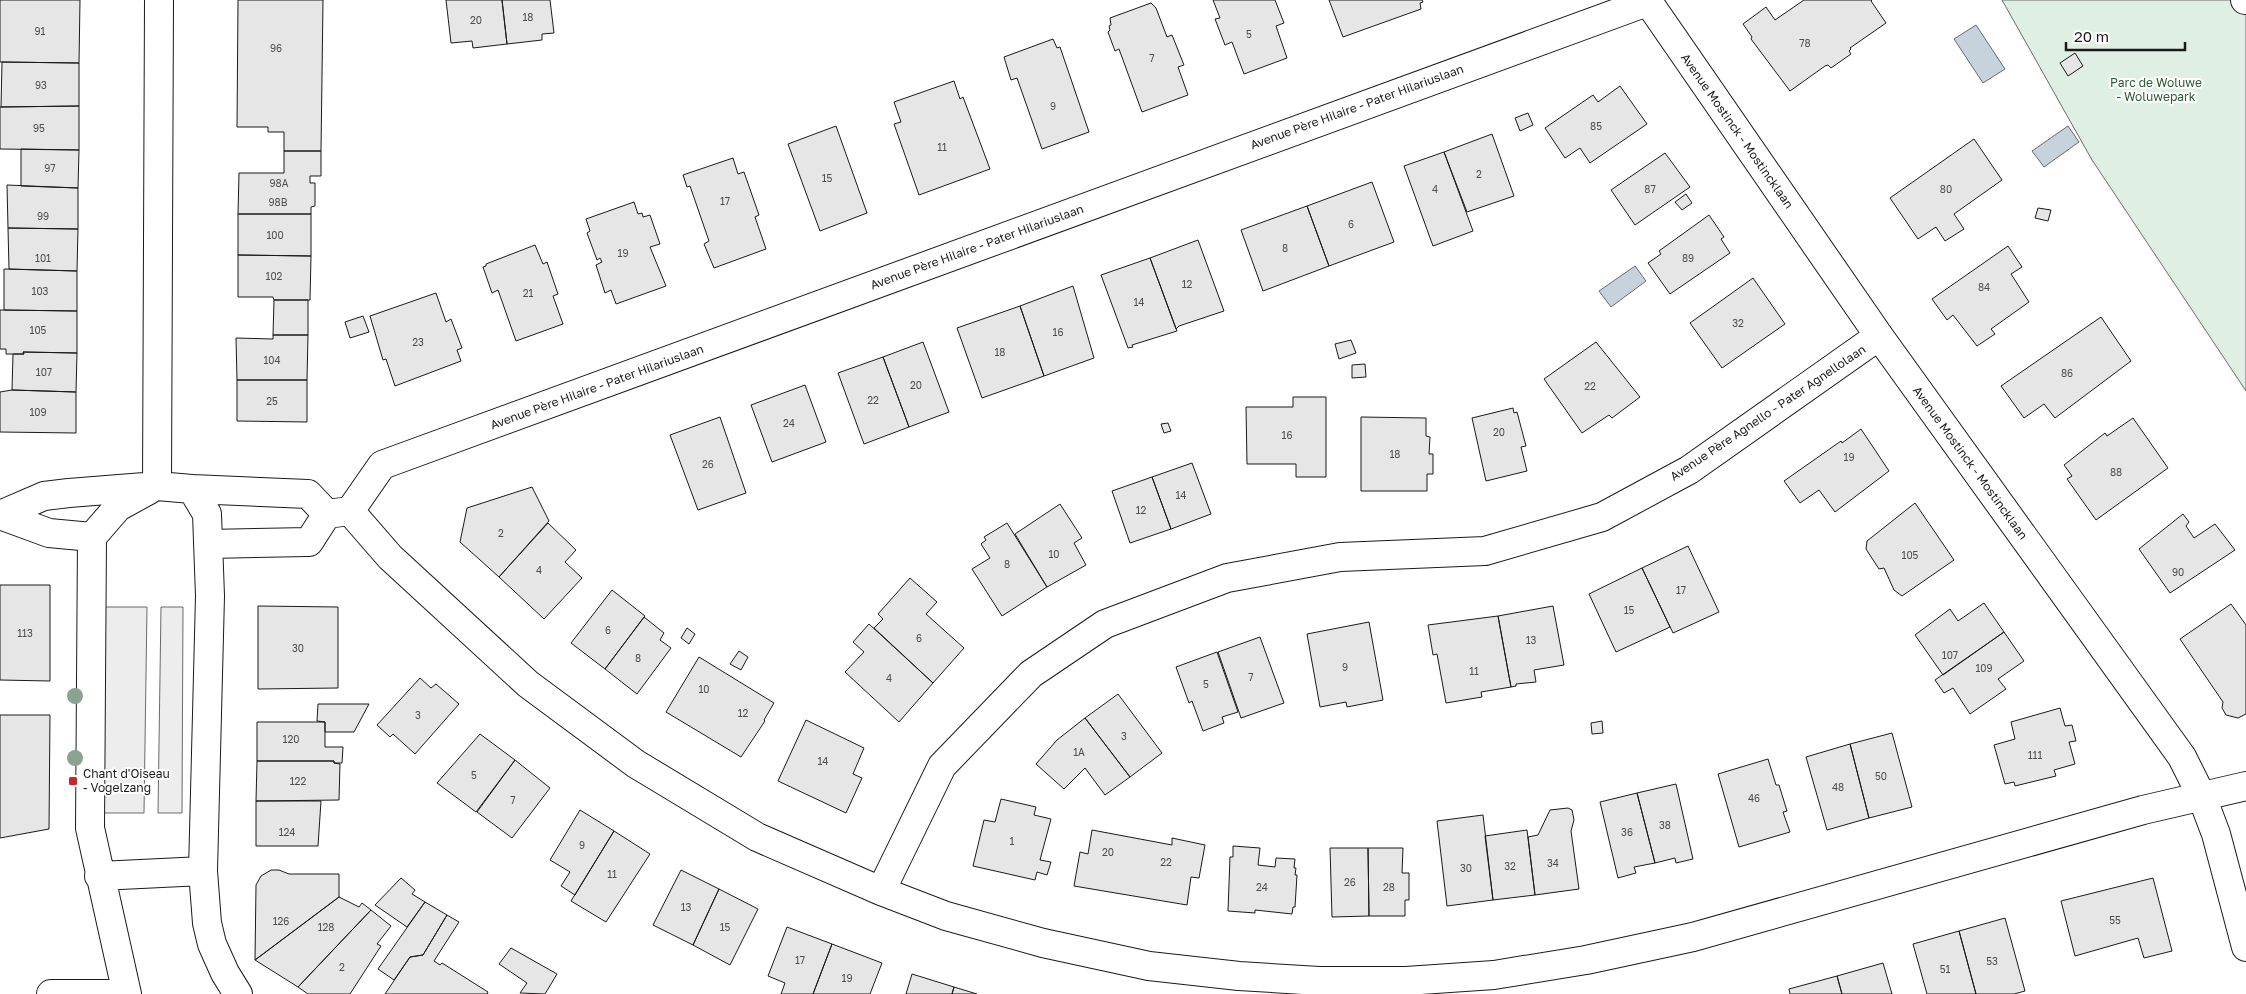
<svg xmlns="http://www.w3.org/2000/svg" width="2246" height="994" viewBox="0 0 2246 994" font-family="'Golos Text',sans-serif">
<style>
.green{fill:#e0efe3;stroke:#6a6a6a}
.parking{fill:#ededed;stroke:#6a6a6a}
.water{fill:#c6d2dc;stroke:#6a6a6a}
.building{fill:#e6e6e6;stroke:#1a1a1a}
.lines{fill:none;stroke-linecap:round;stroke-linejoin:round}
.minor-casing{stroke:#1a1a1a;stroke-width:30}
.minor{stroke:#fff;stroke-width:28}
.tree{fill:#8aa48f}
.poi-dot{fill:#c62828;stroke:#fff;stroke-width:2}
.labels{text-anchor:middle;stroke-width:4;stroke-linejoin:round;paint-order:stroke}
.number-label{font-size:10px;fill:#4d4d4d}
.park-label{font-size:12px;fill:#2b5a34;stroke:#fff}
.street-label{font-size:12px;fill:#1a1a1a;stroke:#fff}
.poi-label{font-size:12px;fill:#1a1a1a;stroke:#fff;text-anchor:start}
</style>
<rect width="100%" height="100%" fill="#fff"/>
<!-- green -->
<path class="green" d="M 2002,0 L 2246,0 L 2246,391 L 2092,160 Z"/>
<!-- parking -->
<path class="parking" d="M 102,607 L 147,607 L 144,813 L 101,813 Z
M 161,607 L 183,607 L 182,813 L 158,813 Z"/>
<!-- water -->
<path class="water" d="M 1976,25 L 2005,69 L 1983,83 L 1954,39 Z
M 2068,126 L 2079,142 L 2044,167 L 2032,151 Z
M 1635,266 L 1646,281 L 1611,307 L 1599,291 Z"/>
<!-- building -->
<path class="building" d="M 0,0 L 80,0 L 79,63 L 0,62 Z
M 238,0 L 323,0 L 321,151 L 284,151 L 284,132 L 268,132 L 268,127 L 237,127 Z
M 446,0 L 502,0 L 507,44 L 473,48 L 472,41 L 451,43 Z
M 502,0 L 550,0 L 554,33 L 542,34 L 542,40 L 507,44 Z
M 1213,0 L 1275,0 L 1284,23 L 1276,26 L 1287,58 L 1244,74 L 1232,42 L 1225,45 L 1215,19 L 1220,18 Z
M 1329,0 L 1422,0 L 1423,2 L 1420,3 L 1421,9 L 1343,37 Z
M 1804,0 L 1872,0 L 1871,1 L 1886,23 L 1850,48 L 1851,49 L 1849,51 L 1851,54 L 1831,68 L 1828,65 L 1825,66 L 1790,91 L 1751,39 L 1752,37 L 1743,24 L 1766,7 L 1775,20 Z
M 1151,3 L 1156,8 L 1167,37 L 1172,35 L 1184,65 L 1178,67 L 1188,95 L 1142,112 L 1119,49 L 1115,51 L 1108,32 L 1110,30 L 1109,26 L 1111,25 L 1110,18 Z
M 1053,39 L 1057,48 L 1060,47 L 1089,132 L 1042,149 L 1017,78 L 1011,80 L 1004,57 Z
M 2075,53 L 2083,66 L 2068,76 L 2060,63 Z
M 2,62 L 79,63 L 79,106 L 1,107 Z
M 954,81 L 960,99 L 963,97 L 990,169 L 919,195 L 894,124 L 901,122 L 894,102 Z
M 1620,86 L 1647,124 L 1590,163 L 1580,148 L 1565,158 L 1545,128 L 1593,95 L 1598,102 Z
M 79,106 L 79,150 L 0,149 L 0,107 Z
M 1528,113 L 1533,125 L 1520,131 L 1515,118 Z
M 836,126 L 867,213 L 820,231 L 788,144 Z
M 1492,134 L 1514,196 L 1467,212 L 1444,152 Z
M 1974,139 L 2002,180 L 1954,214 L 1964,229 L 1945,241 L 1936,227 L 1918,239 L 1890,198 Z
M 21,149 L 79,150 L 78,188 L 21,186 Z
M 284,151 L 321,151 L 321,176 L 310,176 L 310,183 L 315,183 L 315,206 L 311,207 L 311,214 L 238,214 L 239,173 L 284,173 Z
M 1444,152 L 1473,231 L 1433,246 L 1404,166 Z
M 1665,153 L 1690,187 L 1635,225 L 1611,190 Z
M 733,158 L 738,174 L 744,172 L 759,215 L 755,217 L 766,249 L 714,268 L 704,244 L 709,241 L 690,186 L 687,187 L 683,175 Z
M 1372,182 L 1394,242 L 1329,266 L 1307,206 Z
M 7,185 L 78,188 L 78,229 L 8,228 Z
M 1686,194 L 1692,203 L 1682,210 L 1675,202 Z
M 634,202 L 638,214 L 642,213 L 643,217 L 650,215 L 660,244 L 650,247 L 666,286 L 616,304 L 611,290 L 605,293 L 596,265 L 602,262 L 600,258 L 597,260 L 587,233 L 590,231 L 586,219 Z
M 1307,206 L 1329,266 L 1263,291 L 1241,230 Z
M 2038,208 L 2051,210 L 2048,221 L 2035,218 Z
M 238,214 L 311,214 L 311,256 L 238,255 Z
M 1709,215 L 1724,237 L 1721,239 L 1730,253 L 1670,294 L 1648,263 L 1661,254 L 1659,251 Z
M 8,228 L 78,229 L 77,271 L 9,269 Z
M 1198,240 L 1224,311 L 1179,326 L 1176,329 L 1150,258 Z
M 535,245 L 543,264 L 547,262 L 558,294 L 553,296 L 563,324 L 516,341 L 498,290 L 492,293 L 483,267 L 486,266 L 486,264 Z
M 2008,246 L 2022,267 L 2011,274 L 2029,302 L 1991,329 L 1995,334 L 1977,346 L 1953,315 L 1947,320 L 1932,299 Z
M 238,255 L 311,256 L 310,300 L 274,300 L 273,297 L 238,297 Z
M 1150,258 L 1177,331 L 1132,345 L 1133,347 L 1128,348 L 1101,275 Z
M 4,269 L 77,271 L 77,311 L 4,310 Z
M 1753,278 L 1785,324 L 1722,368 L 1690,323 Z
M 1073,286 L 1094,358 L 1044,376 L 1020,306 Z
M 436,293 L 446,322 L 451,319 L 462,348 L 457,350 L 461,361 L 395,386 L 386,359 L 383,360 L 370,316 Z
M 274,300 L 308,300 L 308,335 L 273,335 Z
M 1020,306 L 1044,376 L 982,398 L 957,328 Z
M 0,310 L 77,311 L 77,353 L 23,352 L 24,354 L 6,354 L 6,349 L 0,349 Z
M 363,316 L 369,332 L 350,338 L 345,322 Z
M 2101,317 L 2131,361 L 2055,418 L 2044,404 L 2024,418 L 2001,386 Z
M 273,335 L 308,335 L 307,380 L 237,380 L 236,338 L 273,339 Z
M 1351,340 L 1356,353 L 1339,359 L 1335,344 Z
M 923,342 L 949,412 L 909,427 L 883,357 Z
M 1596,342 L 1640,397 L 1612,418 L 1609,415 L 1582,433 L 1544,379 Z
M 23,352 L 77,353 L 76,392 L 12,390 L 13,354 L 24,354 Z
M 883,357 L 909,427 L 864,444 L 838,373 Z
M 1365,364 L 1366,377 L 1352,378 L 1352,365 Z
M 237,380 L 307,380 L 307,422 L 237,421 Z
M 805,385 L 826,442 L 772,462 L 751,405 Z
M 12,390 L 76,392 L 76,433 L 0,432 L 0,392 Z
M 1293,397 L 1326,397 L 1326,477 L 1296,477 L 1296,464 L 1247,464 L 1246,407 L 1293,407 Z
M 1513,408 L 1514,413 L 1517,412 L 1526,446 L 1521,447 L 1527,471 L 1486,481 L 1472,418 Z
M 720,417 L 746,493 L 698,510 L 670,435 Z
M 1361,417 L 1426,418 L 1426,436 L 1430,437 L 1429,454 L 1433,454 L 1433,474 L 1427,474 L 1427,491 L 1361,491 Z
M 2133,418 L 2168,468 L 2096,520 L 2067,479 L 2072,476 L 2064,465 L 2105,433 L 2107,436 Z
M 1168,423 L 1171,431 L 1164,433 L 1161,424 Z
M 1861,429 L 1889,471 L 1835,512 L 1819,490 L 1800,503 L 1784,481 L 1841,441 L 1842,443 Z
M 1192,463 L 1211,514 L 1171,529 L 1152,477 Z
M 1152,477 L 1171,529 L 1130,543 L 1112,491 Z
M 532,487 L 549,521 L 499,577 L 460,542 L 467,508 Z
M 1915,503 L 1954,560 L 1902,596 L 1894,590 L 1884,568 L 1879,569 L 1866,549 L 1867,541 Z
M 1060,504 L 1082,538 L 1074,543 L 1086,565 L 1047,587 L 1015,534 Z
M 2183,514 L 2189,522 L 2186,526 L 2194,538 L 2215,524 L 2235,550 L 2170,593 L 2139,549 Z
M 548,523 L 576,550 L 565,562 L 582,578 L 544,619 L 499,577 Z
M 1007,523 L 1047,587 L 1002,616 L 972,569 L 990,558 L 981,544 L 986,540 L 984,537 Z
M 1688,546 L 1719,612 L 1673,633 L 1642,568 Z
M 1642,568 L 1670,627 L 1616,652 L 1589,594 Z
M 910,578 L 937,602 L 926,614 L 964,648 L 933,683 L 874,628 L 883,619 L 878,614 Z
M 0,585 L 50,585 L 50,681 L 0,680 Z
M 612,590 L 645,616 L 605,669 L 571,643 Z
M 1984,603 L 2004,632 L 1943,675 L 1915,635 L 1950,609 L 1958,621 Z
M 2231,604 L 2246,625 L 2246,714 L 2238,718 L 2226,715 L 2222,708 L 2223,702 L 2180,639 Z
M 258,606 L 338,607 L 338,688 L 258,689 Z
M 1553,606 L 1564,665 L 1534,670 L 1536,682 L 1516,684 L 1516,686 L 1511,687 L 1498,616 Z
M 1498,616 L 1511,687 L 1481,692 L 1482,697 L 1446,703 L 1437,654 L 1433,655 L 1428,625 Z
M 644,617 L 664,633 L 660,640 L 671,648 L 637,694 L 605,669 Z
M 1369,622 L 1383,700 L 1347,707 L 1346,702 L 1320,707 L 1307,634 Z
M 869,624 L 933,683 L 899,722 L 845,672 L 864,652 L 853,642 Z
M 687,628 L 695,634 L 689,644 L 681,638 Z
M 2004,632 L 2024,661 L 1998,679 L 2006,689 L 1970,714 L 1953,688 L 1944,693 L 1935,680 Z
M 1260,637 L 1284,703 L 1241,718 L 1218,652 Z
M 739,651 L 748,657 L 741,670 L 730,664 Z
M 1217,652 L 1238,712 L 1222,717 L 1224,723 L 1203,731 L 1192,701 L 1189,703 L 1176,667 Z
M 699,657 L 774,703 L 764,720 L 765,721 L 741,757 L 666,712 Z
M 420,678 L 431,688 L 436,684 L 459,704 L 415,754 L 393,734 L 390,737 L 377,725 Z
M 1118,694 L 1162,753 L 1130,777 L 1085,718 Z
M 318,704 L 369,704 L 354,732 L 325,732 L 325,722 L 317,721 Z
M 2060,708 L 2065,726 L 2072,725 L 2076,741 L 2069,742 L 2075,764 L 2054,770 L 2056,776 L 2015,786 L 2014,782 L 2005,784 L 1994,745 L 2015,739 L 2011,722 Z
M 0,715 L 50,715 L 49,829 L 0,838 Z
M 1085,718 L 1130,777 L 1105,795 L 1085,768 L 1064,789 L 1036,764 L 1057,740 Z
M 806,720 L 864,748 L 853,774 L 862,778 L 846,813 L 778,781 Z
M 1602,721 L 1603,733 L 1592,734 L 1591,723 Z
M 257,722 L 325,722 L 325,747 L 343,747 L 342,763 L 334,763 L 334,761 L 257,761 Z
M 1892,733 L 1912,807 L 1869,818 L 1850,744 Z
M 480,734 L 515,760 L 476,812 L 437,783 Z
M 1850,744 L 1869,818 L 1827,830 L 1806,757 Z
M 1768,759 L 1776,785 L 1779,785 L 1787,811 L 1783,812 L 1790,832 L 1739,847 L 1718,774 Z
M 515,760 L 550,788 L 512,838 L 477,812 Z
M 257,761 L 334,761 L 334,763 L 340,764 L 339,800 L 256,801 Z
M 1676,784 L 1693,859 L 1676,863 L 1675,858 L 1655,863 L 1637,793 Z
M 1637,793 L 1655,863 L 1634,867 L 1636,873 L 1618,878 L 1600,802 Z
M 1001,799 L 1036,807 L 1034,815 L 1051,819 L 1040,860 L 1051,862 L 1047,875 L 1037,872 L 1035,880 L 973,866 L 984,820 L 995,822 Z
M 256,801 L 321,801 L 318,846 L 256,846 Z
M 1568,808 L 1572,810 L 1574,820 L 1571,831 L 1579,889 L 1535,895 L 1528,837 L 1538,835 L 1550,810 Z
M 580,810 L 614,831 L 575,895 L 561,886 L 570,872 L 550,860 Z
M 1483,815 L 1493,900 L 1447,906 L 1437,821 Z
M 1092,830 L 1172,845 L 1172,838 L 1205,845 L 1199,878 L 1191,877 L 1187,905 L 1074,886 L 1080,852 L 1088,854 Z
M 1527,830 L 1535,895 L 1493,900 L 1485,836 Z
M 614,831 L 650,854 L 606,922 L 571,901 Z
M 1233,846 L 1260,848 L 1258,865 L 1275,867 L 1276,858 L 1295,859 L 1294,868 L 1296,868 L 1295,875 L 1297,875 L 1295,907 L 1293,907 L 1292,914 L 1255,910 L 1255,913 L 1228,911 L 1230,857 L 1233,857 Z
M 1330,848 L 1368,848 L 1369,916 L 1332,917 Z
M 1368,848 L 1403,848 L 1402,873 L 1409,873 L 1409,900 L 1405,900 L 1405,916 L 1369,916 Z
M 271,870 L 279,870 L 289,874 L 339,874 L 339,897 L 255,960 L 256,885 L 261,876 Z
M 681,870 L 719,889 L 693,945 L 653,925 Z
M 401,878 L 415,890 L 412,894 L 425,902 L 407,927 L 375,905 Z
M 2153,878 L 2172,951 L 2144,958 L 2138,938 L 2075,956 L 2061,901 Z
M 719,889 L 758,909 L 730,965 L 693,945 Z
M 339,897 L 359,907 L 362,903 L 371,910 L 298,987 L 255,960 Z
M 425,902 L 447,915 L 423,955 L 410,957 L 394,980 L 378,969 Z
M 371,910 L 391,926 L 377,944 L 381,946 L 350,994 L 308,994 L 298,987 Z
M 447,915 L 459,922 L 434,961 L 440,965 L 442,963 L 488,992 L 487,994 L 385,994 L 410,957 L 423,955 Z
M 2005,918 L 2025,991 L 2014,994 L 1976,994 L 1959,931 Z
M 787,927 L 832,944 L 813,994 L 781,994 L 785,983 L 768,976 Z
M 1959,931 L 1976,994 L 1927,994 L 1913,944 Z
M 832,944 L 882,963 L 870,994 L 813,994 Z
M 511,948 L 557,974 L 545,994 L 520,993 L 527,983 L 499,964 Z
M 1883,963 L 1892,994 L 1842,994 L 1837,976 Z
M 912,974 L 954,987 L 952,994 L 906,994 Z
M 1837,976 L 1842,994 L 1790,994 L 1789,989 Z
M 954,987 L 977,994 L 952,994 Z"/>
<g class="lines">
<!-- minor casing -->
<g class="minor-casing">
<path id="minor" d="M 1647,0 L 1879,336 L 2182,757 L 2202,797 L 2216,834 L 2246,947
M 2245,0 L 2246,0
M 157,486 L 159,0
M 192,489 L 308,494 L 327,514
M 350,511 L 390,557 L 528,684 L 636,764 L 757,837 L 881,891 L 946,916 L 1043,943 L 1149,966 L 1239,976 L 1319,981 L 1406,981 L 1494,975 L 1586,960 L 1693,937 L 2143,810 L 2246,786
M 327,514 L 350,511 L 382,465 L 1647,2
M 0,515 L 44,496 L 69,493 L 157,486 L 192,489 L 207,514 L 210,596 L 203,871 L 207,923 L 212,944 L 225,973 L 238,994
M 0,515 L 49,533 L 92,537
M 208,544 L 309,542 L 327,514
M 99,876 L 203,871
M 881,891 L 942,766 L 1031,674 L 1105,624 L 1227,578 L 1340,557 L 1485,551 L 1602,517 L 1689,470 L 1879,336
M 51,994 L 110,994
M 127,994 L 90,828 L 92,537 L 118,507 L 149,490"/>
</g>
<!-- minor -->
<use href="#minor" class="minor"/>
</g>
<!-- trees -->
<g class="tree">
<circle cx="75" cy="696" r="8"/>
<circle cx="75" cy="758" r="8"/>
</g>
<!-- markers -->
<rect class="poi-dot" x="68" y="776" width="10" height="10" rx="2.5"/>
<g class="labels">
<!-- number labels -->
<g class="number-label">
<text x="528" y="21">18</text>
<text x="476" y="24">20</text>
<text x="40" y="35">91</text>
<text x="1249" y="38">5</text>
<text x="1805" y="47">78</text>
<text x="276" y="52">96</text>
<text x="1152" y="62">7</text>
<text x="41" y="89">93</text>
<text x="1053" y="110">9</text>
<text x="1596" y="130">85</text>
<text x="39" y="132">95</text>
<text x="942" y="151">11</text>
<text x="50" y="172">97</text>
<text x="1479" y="178">2</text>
<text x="827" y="182">15</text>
<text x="279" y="187">98A</text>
<text x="1435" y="193">4</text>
<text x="1650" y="193">87</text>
<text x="1946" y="193">80</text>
<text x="725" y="205">17</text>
<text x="278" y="206">98B</text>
<text x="43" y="220">99</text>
<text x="1351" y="228">6</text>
<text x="275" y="239">100</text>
<text x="1285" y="252">8</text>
<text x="623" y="257">19</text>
<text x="43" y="262">101</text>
<text x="1688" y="262">89</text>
<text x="274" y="280">102</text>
<text x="1187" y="288">12</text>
<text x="1984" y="291">84</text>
<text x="40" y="295">103</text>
<text x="528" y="297">21</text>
<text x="1139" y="306">14</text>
<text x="1738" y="327">32</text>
<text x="38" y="334">105</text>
<text x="1058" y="336">16</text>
<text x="418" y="346">23</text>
<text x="1000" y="356">18</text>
<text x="272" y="364">104</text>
<text x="44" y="376">107</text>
<text x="2067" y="377">86</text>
<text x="916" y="389">20</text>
<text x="1590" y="390">22</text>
<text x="873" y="404">22</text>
<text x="272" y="405">25</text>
<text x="38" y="416">109</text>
<text x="789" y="427">24</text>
<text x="1499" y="436">20</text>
<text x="1287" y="439">16</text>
<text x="1395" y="458">18</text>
<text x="1849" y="461">19</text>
<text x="708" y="468">26</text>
<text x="2116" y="476">88</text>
<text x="1181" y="499">14</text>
<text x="1141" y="514">12</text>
<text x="501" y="537">2</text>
<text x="1054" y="558">10</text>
<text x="1910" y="559">105</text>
<text x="1007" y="568">8</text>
<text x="539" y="574">4</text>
<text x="2178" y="576">90</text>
<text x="1681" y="594">17</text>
<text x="1629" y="614">15</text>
<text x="608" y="634">6</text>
<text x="25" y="637">113</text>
<text x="919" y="642">6</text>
<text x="1531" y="644">13</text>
<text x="298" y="652">30</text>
<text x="1950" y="659">107</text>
<text x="638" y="662">8</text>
<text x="1345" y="671">9</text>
<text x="1984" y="672">109</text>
<text x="1474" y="675">11</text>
<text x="1251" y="681">7</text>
<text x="889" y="682">4</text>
<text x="1206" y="688">5</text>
<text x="704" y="693">10</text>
<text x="743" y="717">12</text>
<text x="418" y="719">3</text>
<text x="1124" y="740">3</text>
<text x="291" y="743">120</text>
<text x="1079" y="756">1A</text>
<text x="2035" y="759">111</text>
<text x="823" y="765">14</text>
<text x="474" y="779">5</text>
<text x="1881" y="780">50</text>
<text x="298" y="785">122</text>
<text x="1838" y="791">48</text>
<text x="1754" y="802">46</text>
<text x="513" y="804">7</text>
<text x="1665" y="829">38</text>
<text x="287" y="836">124</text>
<text x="1627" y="836">36</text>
<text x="1012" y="845">1</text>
<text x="582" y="849">9</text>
<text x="1108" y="856">20</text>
<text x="1166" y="866">22</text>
<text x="1553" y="867">34</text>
<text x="1510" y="870">32</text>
<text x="1466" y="872">30</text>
<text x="612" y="878">11</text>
<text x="1350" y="886">26</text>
<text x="1262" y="891">24</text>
<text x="1389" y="891">28</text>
<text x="686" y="911">13</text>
<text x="2115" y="924">55</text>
<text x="281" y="925">126</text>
<text x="326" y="931">128</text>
<text x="725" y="931">15</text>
<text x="800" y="964">17</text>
<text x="1992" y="965">53</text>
<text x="342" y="971">2</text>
<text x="1945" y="973">51</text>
<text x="847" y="982">19</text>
</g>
<!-- park labels -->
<g class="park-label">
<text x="2156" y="87">Parc de Woluwe<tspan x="2156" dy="14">- Woluwepark</tspan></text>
</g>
<!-- street labels -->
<g class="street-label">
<text transform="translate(1357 107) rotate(-20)" y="4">Avenue Père Hilaire - Pater Hilariuslaan</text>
<text transform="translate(1737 131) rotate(55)" y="4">Avenue Mostinck - Mostincklaan</text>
<text transform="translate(977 247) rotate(-20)" y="4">Avenue Père Hilaire - Pater Hilariuslaan</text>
<text transform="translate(597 387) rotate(-20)" y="4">Avenue Père Hilaire - Pater Hilariuslaan</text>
<text transform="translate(1768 413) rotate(-34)" y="4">Avenue Père Agnello - Pater Agnellolaan</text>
<text transform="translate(1970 463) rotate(54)" y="4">Avenue Mostinck - Mostincklaan</text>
</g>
<!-- poi labels -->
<g class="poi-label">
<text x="83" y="778">Chant d'Oiseau<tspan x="83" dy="14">- Vogelzang</tspan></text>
</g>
</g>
<!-- scale -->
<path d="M2066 42v8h119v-8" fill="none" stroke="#1a1a1a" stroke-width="2.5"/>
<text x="2074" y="42" font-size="15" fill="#1a1a1a" stroke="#ffffff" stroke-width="4" paint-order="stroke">20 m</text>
</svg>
